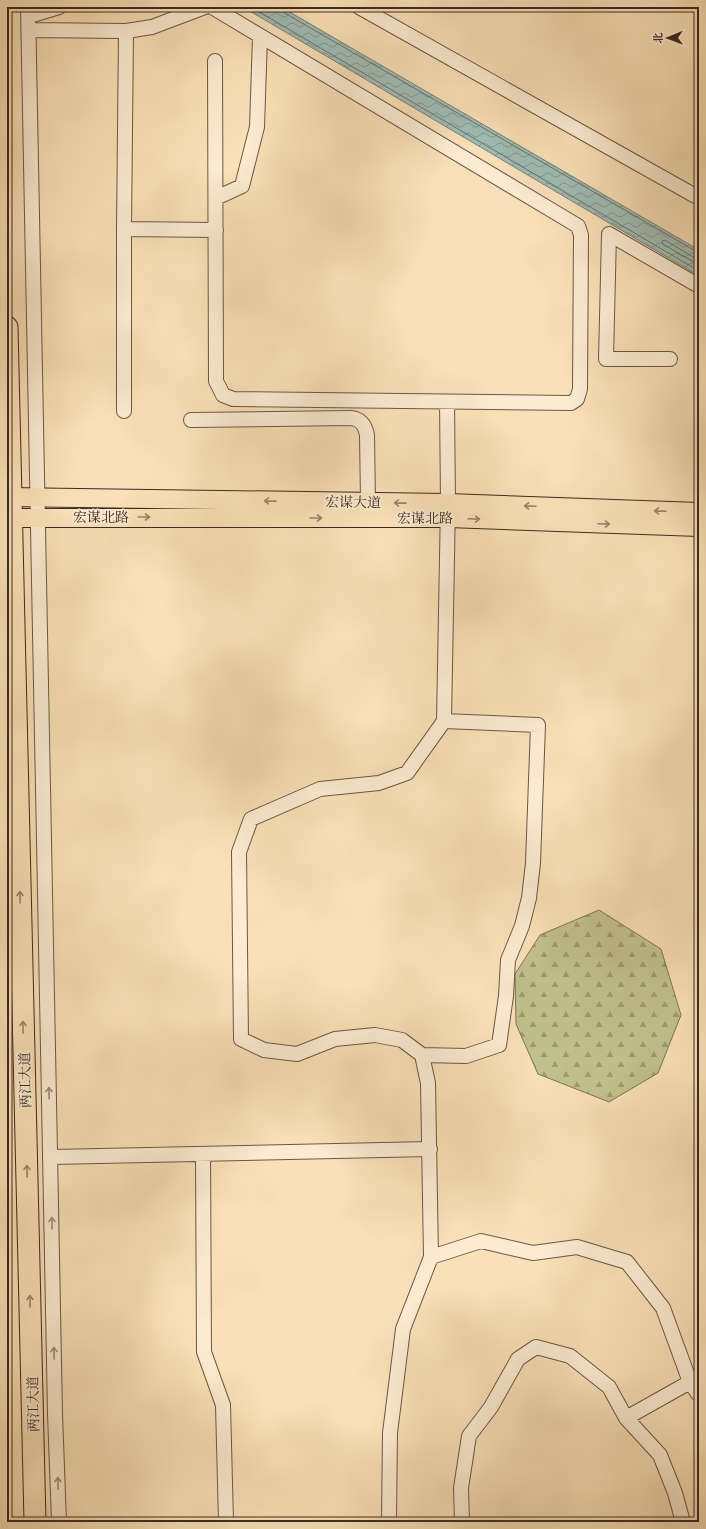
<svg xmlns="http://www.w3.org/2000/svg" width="706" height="1529" viewBox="0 0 706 1529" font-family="'Libre Bodoni','Noto Serif SC',serif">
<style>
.forest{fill:url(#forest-firs);stroke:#7e7557}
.water{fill:url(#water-waves);stroke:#77817a}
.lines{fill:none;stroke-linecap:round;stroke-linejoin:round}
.shore{stroke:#6d726b;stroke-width:1}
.minor-casing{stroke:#6b5747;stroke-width:16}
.major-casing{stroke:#3c2922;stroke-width:20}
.highway-casing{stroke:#3c2922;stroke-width:23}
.minor{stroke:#fbebd0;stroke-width:14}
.major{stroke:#f9e0b6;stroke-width:18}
.highway{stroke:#f9e0b6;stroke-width:21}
.oneway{stroke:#9a846c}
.oneway2{stroke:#9c8a79}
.labels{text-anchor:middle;stroke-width:3.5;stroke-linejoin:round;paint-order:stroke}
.street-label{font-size:14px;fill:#3c2922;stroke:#fbebd0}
</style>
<defs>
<pattern id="forest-firs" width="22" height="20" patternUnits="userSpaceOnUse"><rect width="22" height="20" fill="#c1c18c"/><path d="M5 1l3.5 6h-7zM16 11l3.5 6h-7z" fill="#9e9d72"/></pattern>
<pattern id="water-waves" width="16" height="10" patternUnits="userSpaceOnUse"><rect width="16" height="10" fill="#9ebcb4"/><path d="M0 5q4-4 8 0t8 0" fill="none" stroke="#829992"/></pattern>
</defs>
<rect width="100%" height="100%" fill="#f9e0b6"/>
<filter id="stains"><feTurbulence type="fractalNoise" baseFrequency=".005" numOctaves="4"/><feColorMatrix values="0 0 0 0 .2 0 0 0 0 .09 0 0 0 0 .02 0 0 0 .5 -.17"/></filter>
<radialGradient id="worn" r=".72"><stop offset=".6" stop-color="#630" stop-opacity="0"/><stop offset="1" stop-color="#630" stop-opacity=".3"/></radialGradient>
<!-- forest -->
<path class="forest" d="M 599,910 L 661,949 L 681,1015 L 658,1073 L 609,1102 L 538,1074 L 516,1024 L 515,974 L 540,935 Z"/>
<!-- water -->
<path class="water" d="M 243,7 L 281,7 L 699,250 L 699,276 Z"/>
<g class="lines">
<!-- shore -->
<path class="shore" d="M 251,7 L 699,271
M 280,7 L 283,12 L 699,253
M 699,258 L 693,257 L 665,240 L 662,241 L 663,244 L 699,265"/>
<!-- minor casing -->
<g class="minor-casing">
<path id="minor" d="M 28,7 L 55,1414 L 59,1522
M 212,7 L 578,226 L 581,235 L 580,389 L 577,399 L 571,403 L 233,399 L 223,395 L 216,381 L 215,61
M 359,7 L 699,198
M 29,16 L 59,7
M 29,30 L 126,31 L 152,27 L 205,7
M 216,198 L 242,186 L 257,127 L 260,36
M 124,229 L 216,230
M 670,359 L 606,359 L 609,234 L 699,286
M 124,411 L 124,229 L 126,31
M 191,420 L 351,418 C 361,419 365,425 367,435 L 368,502
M 422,1055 L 466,1056 L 499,1045 L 506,996 L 508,960 L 522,926 L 529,898 L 533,863 L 538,725 L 444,721
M 203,1154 L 204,1352 L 223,1405 L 226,1522
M 51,1157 L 430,1149
M 431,1257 L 428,1083 L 422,1055 L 402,1040 L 375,1035 L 335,1039 L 297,1054 L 264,1050 L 241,1039 L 239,852 L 251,819 L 320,789 L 379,783 L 407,773 L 444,721 L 448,503 L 447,402
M 626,1418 L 699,1377
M 389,1522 L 390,1433 L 403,1329 L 431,1257 L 481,1241 L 533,1253 L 577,1247 L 627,1262 L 663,1308 L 690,1382 L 699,1395
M 462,1522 L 461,1488 L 469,1436 L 491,1407 L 518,1359 L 536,1347 L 570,1356 L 609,1387 L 626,1418 L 660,1455 L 675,1493 L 683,1522"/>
</g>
<!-- major casing -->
<g class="major-casing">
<path id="major" d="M 7,497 L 448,503 L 699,512
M 7,518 L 448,518 L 699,527"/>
</g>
<!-- highway casing -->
<g class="highway-casing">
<path id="highway" d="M 7,327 L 35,1522"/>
</g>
<!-- minor -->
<use href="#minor" class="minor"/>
<!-- major -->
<use href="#major" class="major"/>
<!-- highway -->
<use href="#highway" class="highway"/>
</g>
<!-- one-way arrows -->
<defs><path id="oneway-shaft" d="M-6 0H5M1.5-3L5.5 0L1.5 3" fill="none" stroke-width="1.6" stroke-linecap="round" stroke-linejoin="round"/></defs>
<g class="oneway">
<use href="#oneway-shaft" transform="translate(270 501) rotate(-179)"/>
<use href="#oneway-shaft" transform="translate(400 503) rotate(-179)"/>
<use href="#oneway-shaft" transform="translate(530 506) rotate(-178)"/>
<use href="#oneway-shaft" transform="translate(660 511) rotate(-178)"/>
<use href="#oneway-shaft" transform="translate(144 517)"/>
<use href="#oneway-shaft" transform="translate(316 518)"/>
<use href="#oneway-shaft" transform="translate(474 519) rotate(2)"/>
<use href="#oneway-shaft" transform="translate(604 524) rotate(2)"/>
<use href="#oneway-shaft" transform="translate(20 897) rotate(-91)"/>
<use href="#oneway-shaft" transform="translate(23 1027) rotate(-91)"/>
<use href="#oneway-shaft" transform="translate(27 1171) rotate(-91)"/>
<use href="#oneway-shaft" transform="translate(30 1301) rotate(-91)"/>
</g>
<g class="oneway2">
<use href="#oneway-shaft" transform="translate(49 1093) rotate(-91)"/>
<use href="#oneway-shaft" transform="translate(52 1223) rotate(-91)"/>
<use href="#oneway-shaft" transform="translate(54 1353) rotate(-91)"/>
<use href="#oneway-shaft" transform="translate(58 1483) rotate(-92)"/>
</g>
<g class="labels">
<!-- street labels -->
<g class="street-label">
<text transform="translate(353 502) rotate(1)" y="5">宏谋大道</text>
<text x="101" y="522">宏谋北路</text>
<text x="425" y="523">宏谋北路</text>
<text transform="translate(25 1080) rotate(-91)" y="5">两江大道</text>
<text transform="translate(33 1404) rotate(-91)" y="5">两江大道</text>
</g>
</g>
<!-- margin -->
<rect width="706" height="1529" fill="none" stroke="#f9e0b6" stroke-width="24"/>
<rect x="8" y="8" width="690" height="1513" fill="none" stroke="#3c2922" stroke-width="2"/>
<rect x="12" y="12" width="682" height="1505" fill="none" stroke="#3c2922"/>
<!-- north arrow -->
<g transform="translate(668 38) rotate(269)" stroke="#fbebd0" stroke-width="3" paint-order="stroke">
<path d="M0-3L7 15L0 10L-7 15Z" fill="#3c2922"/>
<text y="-6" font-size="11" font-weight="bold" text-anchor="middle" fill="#3c2922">北</text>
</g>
<rect width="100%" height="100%" filter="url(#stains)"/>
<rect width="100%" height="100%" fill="url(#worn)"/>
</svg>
